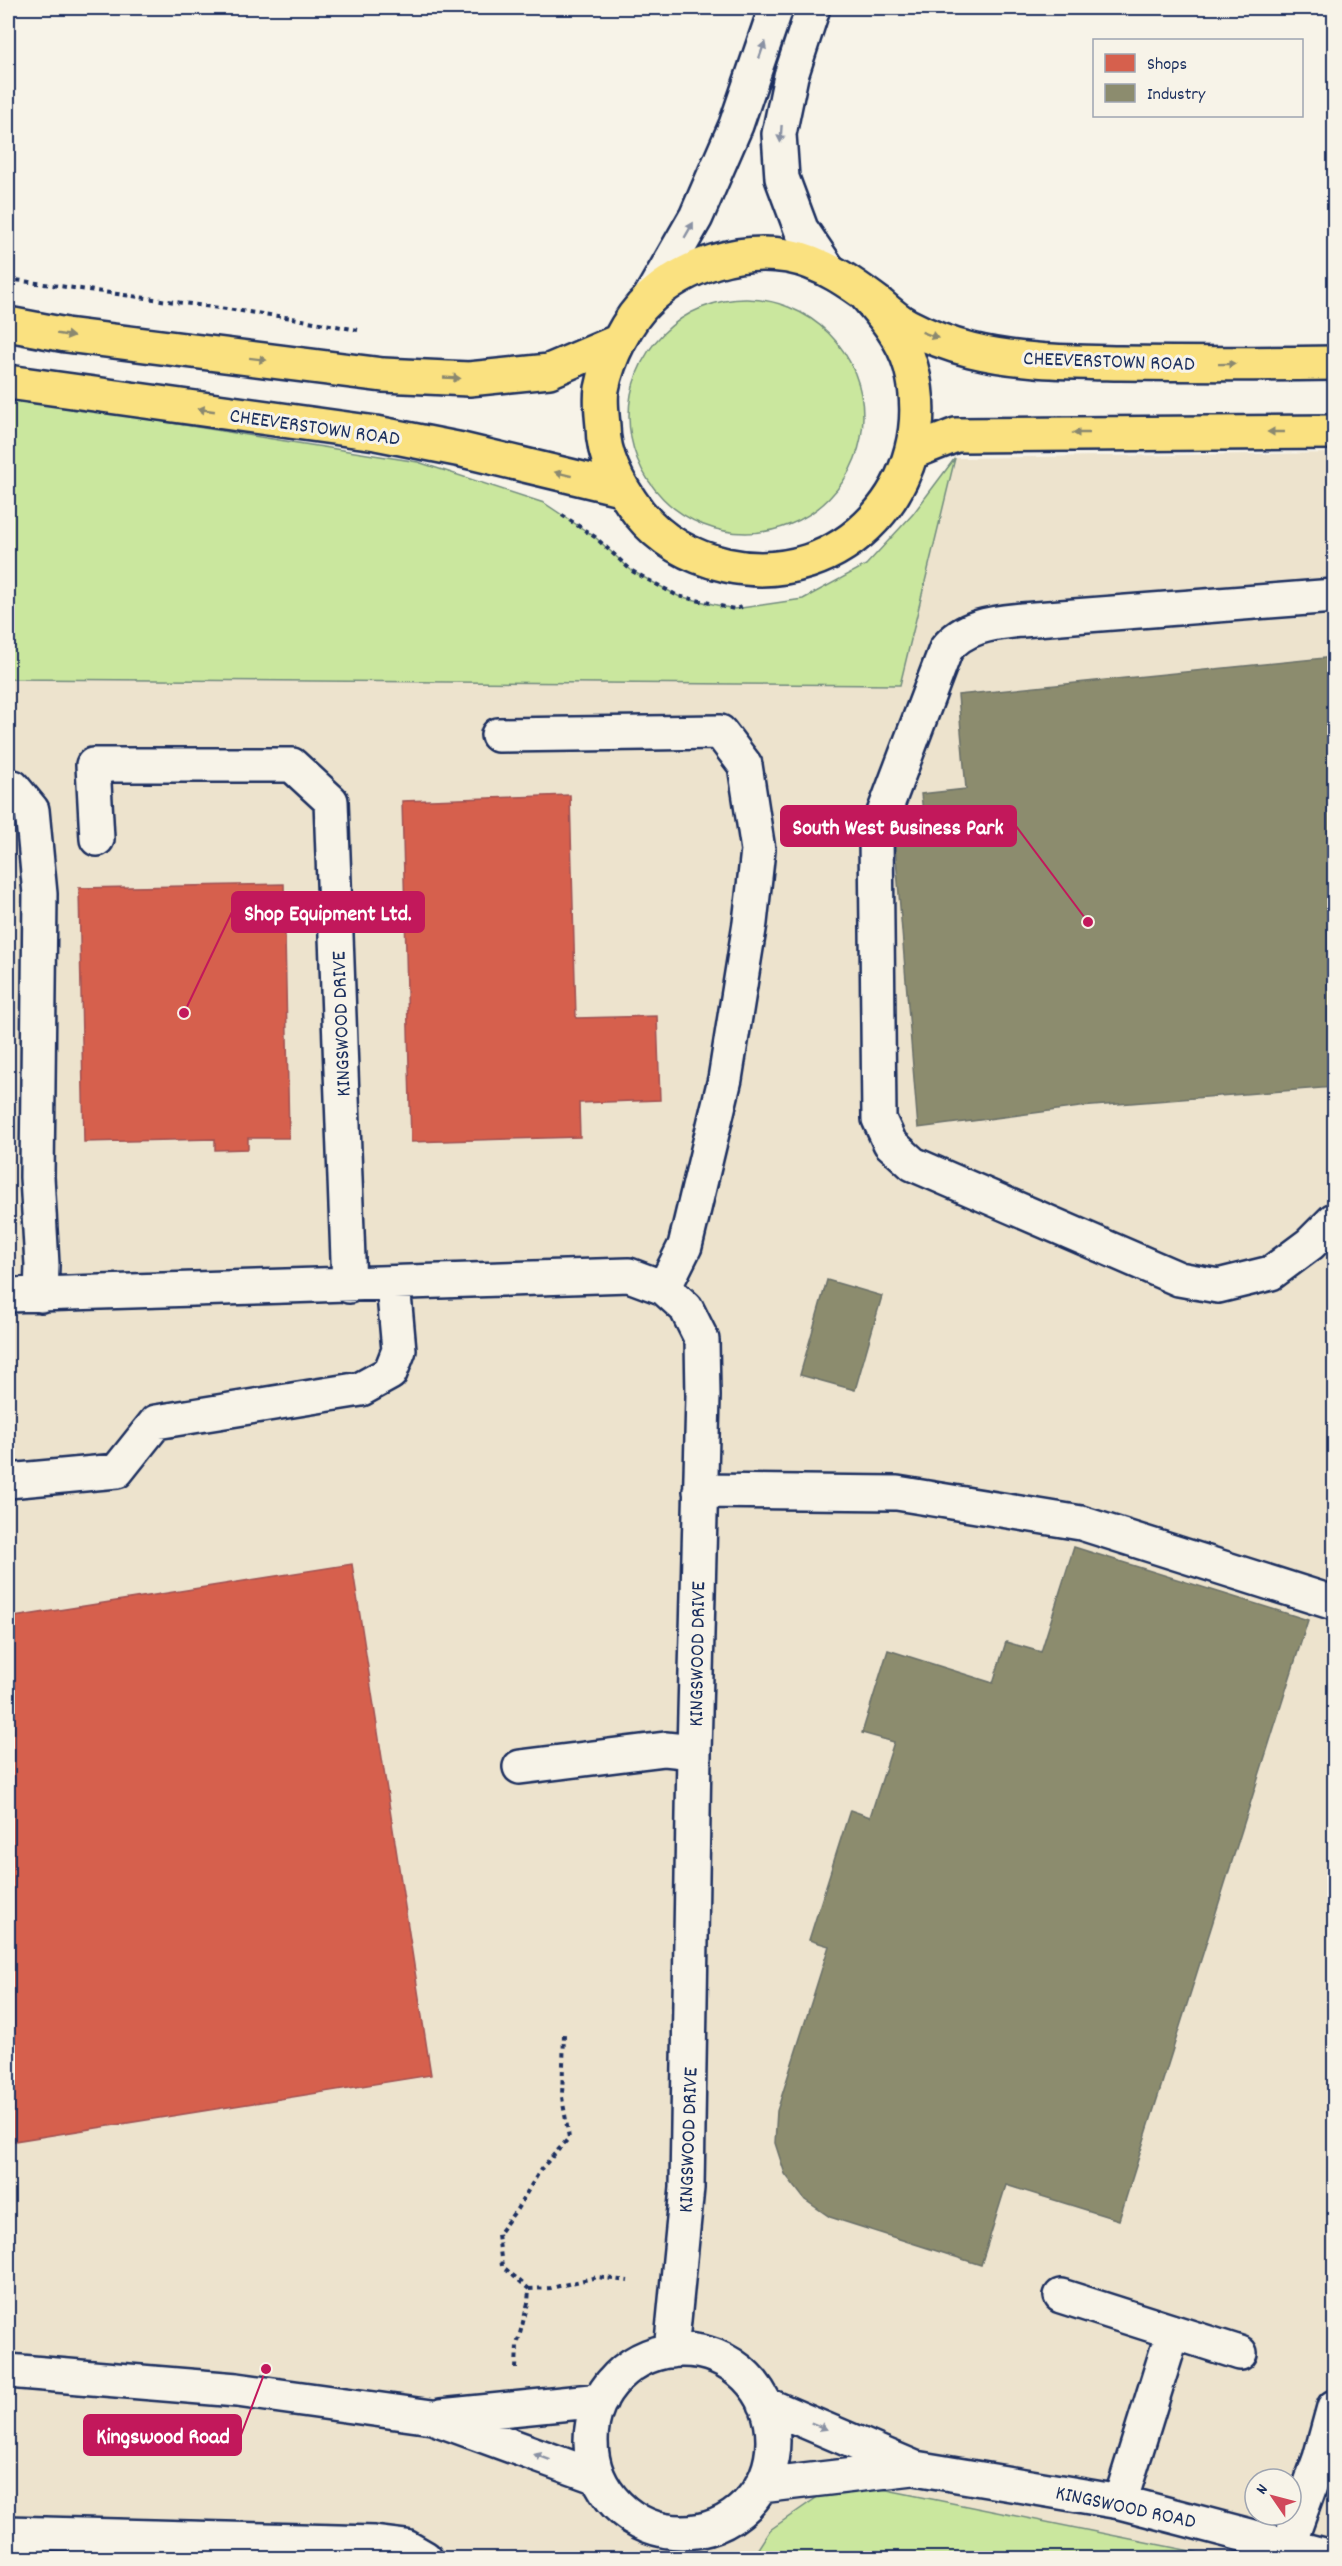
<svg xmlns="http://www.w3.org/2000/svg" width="1342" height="2566" viewBox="0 0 1342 2566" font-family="Dekko,sans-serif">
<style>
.built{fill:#ede3cd;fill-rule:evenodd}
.green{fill:#cae79e;stroke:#728b7e;stroke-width:1.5}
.shops{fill:#d6604d;stroke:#9e5152;stroke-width:1.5}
.industry{fill:#8c8c6e;stroke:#6a7069;stroke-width:1.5}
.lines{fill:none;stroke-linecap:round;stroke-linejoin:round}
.minor-casing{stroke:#1b2f5e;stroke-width:38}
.major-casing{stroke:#1b2f5e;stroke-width:38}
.path{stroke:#1b2f5e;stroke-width:4;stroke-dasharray:4.5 4.5;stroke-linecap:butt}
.minor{stroke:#f7f3e8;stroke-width:33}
.major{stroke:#fae180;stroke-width:33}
.oneway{fill:#8991a3}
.oneway2{fill:#8a886f}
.labels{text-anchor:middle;stroke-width:6;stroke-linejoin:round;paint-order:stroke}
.street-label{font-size:21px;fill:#1b2f5e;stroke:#f7f3e8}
.leader{fill:none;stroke:#c2185b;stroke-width:2}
.callout-dot{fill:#c2185b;stroke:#f7f3e8;stroke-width:2}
.callout{fill:#c2185b;stroke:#c2185b;stroke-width:2}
.callout-label{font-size:22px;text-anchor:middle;font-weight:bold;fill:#fff}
</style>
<rect width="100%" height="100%" fill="#f7f3e8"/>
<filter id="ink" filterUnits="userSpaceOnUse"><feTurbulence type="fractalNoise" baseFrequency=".0167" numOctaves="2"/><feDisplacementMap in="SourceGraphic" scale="12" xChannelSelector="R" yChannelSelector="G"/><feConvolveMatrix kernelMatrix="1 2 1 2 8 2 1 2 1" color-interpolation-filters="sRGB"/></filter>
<g filter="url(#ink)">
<!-- built -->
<path class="built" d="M 1334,453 L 1334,2558 L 8,2558 L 8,679 L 899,685 L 955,458 ZM 1255,2479 L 1291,2479 L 1291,2515 L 1255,2515 Z"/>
<!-- green -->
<path class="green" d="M629 416a117 117 0 1 1 234 0a117 117 0 1 1-234 0Z
M 8,397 L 418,462 L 544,503 L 595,537 L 632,571 L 678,596 L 734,609 L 803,599 L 866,565 L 913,514 L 955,458 L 900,685 L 8,679 Z
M 882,2489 L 1225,2558 L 752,2558 L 770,2530 L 819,2496 Z"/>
<!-- shops -->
<path class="shops" d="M 570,795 L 576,1018 L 657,1016 L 660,1100 L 579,1103 L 580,1137 L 411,1142 L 402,801 Z
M 284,884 L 289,1138 L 248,1138 L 248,1149 L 215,1150 L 215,1139 L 84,1142 L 79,888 Z
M 352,1564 L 431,2075 L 8,2142 L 8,1618 Z"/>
<!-- industry -->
<path class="industry" d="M 1334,657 L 1334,1087 L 1080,1107 L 918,1128 L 895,845 L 926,840 L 921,794 L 966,789 L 958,695 Z
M 827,1280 L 882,1296 L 855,1390 L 800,1375 Z
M 1074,1547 L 1308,1620 L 1119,2220 L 1006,2185 L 981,2265 L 830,2217 L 805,2200 L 785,2174 L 775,2143 L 777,2111 L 829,1946 L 809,1940 L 850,1810 L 870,1817 L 894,1742 L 862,1733 L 888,1650 L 993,1683 L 1006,1642 L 1041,1652 Z"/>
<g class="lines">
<!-- minor casing -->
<g class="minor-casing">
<path id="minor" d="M 813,8 L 791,76 L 779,134 L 782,178 L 801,229 L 828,269
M 649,299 L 696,217 L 736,125 L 776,8
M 1334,596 L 1022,620 C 994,623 965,625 946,649 L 876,834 L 879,1119 L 890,1143 L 913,1164 L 1179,1279 L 1218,1286 L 1271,1273 L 1310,1244 L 1334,1220
M 498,735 L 720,732 L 745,765 L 758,850 L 750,923 L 725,1079 L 685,1246 L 664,1288
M 8,787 L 13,787 L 32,810 L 40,894 L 37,1177 L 42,1265 L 41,1295
M 97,839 L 93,765 L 292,765 L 331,801 L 349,1286
M 8,1295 L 629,1275 L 664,1288 L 686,1308 L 702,1340 L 703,1396 L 694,1752 L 687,2188 L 671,2351
M 8,1481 L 117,1471 L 156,1422 L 361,1389 L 390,1373 L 399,1350 L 393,1284
M 700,1491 L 897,1493 L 1081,1523 L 1334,1603
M 520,1767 L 665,1749 L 694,1752
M 1061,2296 L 1240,2353
M591 2441a91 91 0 1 1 182 0a91 91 0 1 1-182 0Z
M 8,2371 L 237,2390 L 432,2417 L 597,2477
M 765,2404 L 915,2468 L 1120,2502 L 1334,2558
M 441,2416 L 601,2400
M 761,2486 L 913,2468
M 1120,2502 L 1173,2332
M 8,2533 L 374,2543 L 406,2547 L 425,2558
M 1289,2544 L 1320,2458 L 1334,2407"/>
</g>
<!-- major casing -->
<g class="major-casing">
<path id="major" d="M 864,293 C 883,315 903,338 911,367 C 942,482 843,591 726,565 C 691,557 662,542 639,513 C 620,488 603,459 603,426 C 602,414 600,400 602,389 C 608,358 627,319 650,298 C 686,265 739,248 788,256 C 822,262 851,283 879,304 C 888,312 898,321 908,326 C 927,336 951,345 971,350 C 1019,362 1070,362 1119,363 C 1191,364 1263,364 1334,363
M 8,324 L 66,335 L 383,375 L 469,379 L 549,371 L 617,342
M 8,382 L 376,433 L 462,450 L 620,488
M 913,452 L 956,435 L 1334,432"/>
</g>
<!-- path -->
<path class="path" d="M 8,279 L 292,318
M 292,318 L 358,330
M 562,515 L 595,537 L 632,571 L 678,596 L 710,603
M 720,606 L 734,609 L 742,607
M 529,2289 L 551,2288 L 597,2277 L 628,2281
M 516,2369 L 517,2345 L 528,2303 L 529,2289 L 502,2266 L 498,2234 L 517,2209 L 541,2169 L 569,2138 L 562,2097 L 564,2034"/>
<!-- minor -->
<use href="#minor" class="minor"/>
<!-- major -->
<use href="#major" class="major"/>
</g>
<!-- one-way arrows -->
<defs><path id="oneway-solid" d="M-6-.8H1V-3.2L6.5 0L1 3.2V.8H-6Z" transform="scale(1.5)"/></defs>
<g class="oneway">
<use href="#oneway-solid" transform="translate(762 50) rotate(-71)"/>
<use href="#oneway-solid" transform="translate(781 134) rotate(94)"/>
<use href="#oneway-solid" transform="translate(689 230) rotate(-60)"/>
<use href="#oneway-solid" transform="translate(819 2426) rotate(23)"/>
<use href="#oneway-solid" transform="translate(542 2457) rotate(-160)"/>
</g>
<g class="oneway2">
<use href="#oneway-solid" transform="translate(65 335) rotate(9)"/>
<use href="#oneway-solid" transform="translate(930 335) rotate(21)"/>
<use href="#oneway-solid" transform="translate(258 359) rotate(7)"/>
<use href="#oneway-solid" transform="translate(1227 364) rotate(-1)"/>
<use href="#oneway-solid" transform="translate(452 378) rotate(3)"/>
<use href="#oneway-solid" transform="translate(206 410) rotate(-172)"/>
<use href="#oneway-solid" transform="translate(1276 432) rotate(180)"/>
<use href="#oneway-solid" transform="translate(1081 433) rotate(180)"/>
<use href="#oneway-solid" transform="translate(563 474) rotate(-166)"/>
</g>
</g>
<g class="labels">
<!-- street labels -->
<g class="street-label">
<text transform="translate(1109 360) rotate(2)" y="7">CHEEVERSTOWN ROAD</text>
<text transform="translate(315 426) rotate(8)" y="7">CHEEVERSTOWN ROAD</text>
<text transform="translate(340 1024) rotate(-92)" y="7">KINGSWOOD DRIVE</text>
<text transform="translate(696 1654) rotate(-89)" y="7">KINGSWOOD DRIVE</text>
<text transform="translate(687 2140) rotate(-88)" y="7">KINGSWOOD DRIVE</text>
<text transform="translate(1126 2506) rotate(12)" y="7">KINGSWOOD ROAD</text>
</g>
</g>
<!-- callouts -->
<path class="leader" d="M1088 922L1016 826M184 1013L232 912M266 2369L241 2435"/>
<g class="callout-dot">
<circle cx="1088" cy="922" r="6"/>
<circle cx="184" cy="1013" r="6"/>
<circle cx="266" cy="2369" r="6"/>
</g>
<g class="callout">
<rect x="781" y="806" width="235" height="40" rx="6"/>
<rect x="232" y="892" width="192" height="40" rx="6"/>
<rect x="84" y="2415" width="157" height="40" rx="6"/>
</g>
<g class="callout-label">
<text x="898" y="834">South West Business Park</text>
<text x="328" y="920">Shop Equipment Ltd.</text>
<text x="163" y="2443">Kingswood Road</text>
</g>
<!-- margin -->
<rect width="1342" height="2566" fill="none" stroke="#f7f3e8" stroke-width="30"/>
<rect x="15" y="15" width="1312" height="2536" fill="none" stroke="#1b2f5e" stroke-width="2" filter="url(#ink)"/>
<!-- legend -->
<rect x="1093" y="39" width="210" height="78" fill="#f7f3e8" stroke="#9fa5b1" stroke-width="1.5"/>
<rect x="1105" y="54" width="30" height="18" fill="#d6604d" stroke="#9fa5b1" stroke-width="1.5"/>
<text x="1147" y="69" font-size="18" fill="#1b2f5e">Shops</text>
<rect x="1105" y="84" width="30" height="18" fill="#8c8c6e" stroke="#9fa5b1" stroke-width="1.5"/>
<text x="1147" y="99" font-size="18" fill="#1b2f5e">Industry</text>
<!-- north arrow -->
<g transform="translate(1273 2497) rotate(305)"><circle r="28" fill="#f7f3e8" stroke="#9fa5b1" stroke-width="1.5"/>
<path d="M0-4.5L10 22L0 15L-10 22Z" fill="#d1495b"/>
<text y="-9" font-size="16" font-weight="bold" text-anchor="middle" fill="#1b2f5e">N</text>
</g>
</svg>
